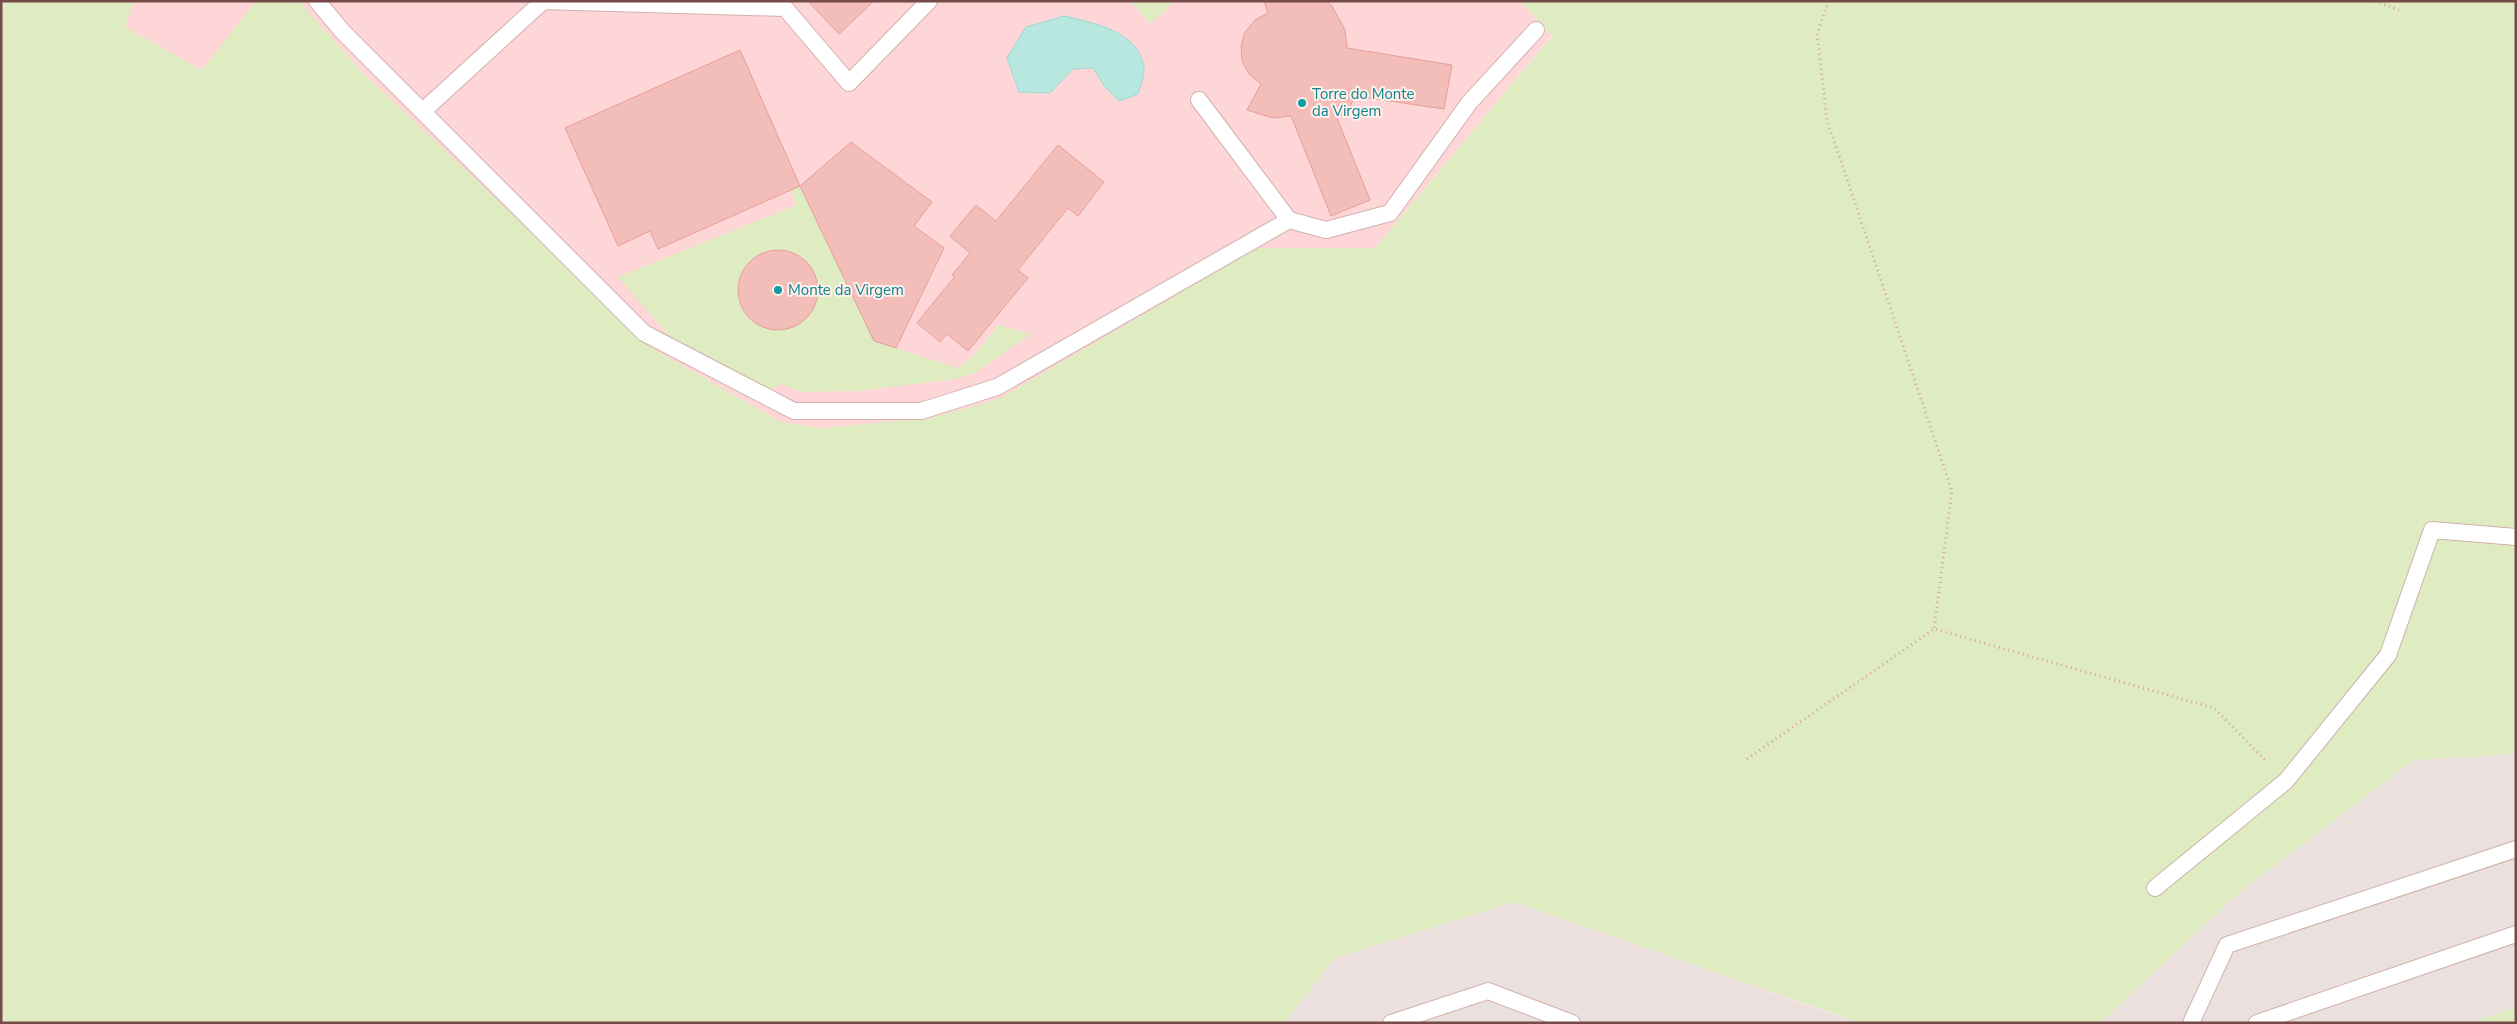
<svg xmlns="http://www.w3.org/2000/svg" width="2517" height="1024" viewBox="0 0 2517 1024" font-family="'Nunito Sans',sans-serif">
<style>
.commercial{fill:#fed6d7}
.industrial{fill:#ece0de}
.green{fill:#dfebc1;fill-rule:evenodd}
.water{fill:#b7e7df;stroke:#9cd9d0}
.building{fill:#f3beb9;stroke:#e79e99}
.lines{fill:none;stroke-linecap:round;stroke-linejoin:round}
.lane-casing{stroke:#d1b1ac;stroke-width:18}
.path{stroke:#d8a19c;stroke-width:3;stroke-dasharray:1 4;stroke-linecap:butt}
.lane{stroke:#fff;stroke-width:16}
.culture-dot{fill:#0f9aa8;stroke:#fff0ea;stroke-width:2}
.labels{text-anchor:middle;stroke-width:4;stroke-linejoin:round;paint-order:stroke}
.culture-label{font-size:15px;fill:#0d838f;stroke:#fff0ea;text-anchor:start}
</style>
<rect width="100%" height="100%" fill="#fdebe3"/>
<!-- commercial -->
<path class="commercial" d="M 1,1 L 1520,1 L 1552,35 L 1375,248 L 639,634 Z"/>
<!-- industrial -->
<path class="industrial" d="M 2516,754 L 2516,1023 L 2100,1023 L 2240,892 L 2414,760 Z
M 1514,902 L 1824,1011 L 1861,1023 L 1284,1023 L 1335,958 Z"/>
<!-- green -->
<path class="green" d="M 1,1 L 134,1 L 125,27 L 202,70 L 256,1 L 299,1 L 361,71 L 531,232 L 640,341 L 781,422 L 820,428 L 930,418 L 999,399 L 1257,248 L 1375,248 L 1552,36 L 1520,1 L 2516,1 L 2516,754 L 2414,760 L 2240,892 L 2100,1023 L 1861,1023 L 1514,902 L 1335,958 L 1284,1023 L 1,1023 Z
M 1130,1 L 1175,1 L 1151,24 Z
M 800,186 L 874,341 L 958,368 L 975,354 L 998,325 L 1031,334 L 975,373 L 956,379 L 859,391 L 801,392 L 781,384 L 770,389 L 671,338 L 618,277 L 797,205 L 790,189 ZM 780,250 C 786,251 794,252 798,255 C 839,281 810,342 764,327 C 755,324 746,317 742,308 C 729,275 748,255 780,250 Z
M 2516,1007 L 2516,1023 L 2469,1023 Z"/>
<!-- water -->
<path class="water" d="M 1064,16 C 1094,23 1138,31 1144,67 C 1145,75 1140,87 1138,94 L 1119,101 L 1105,87 L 1093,68 L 1073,69 L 1050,93 L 1019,92 L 1007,58 L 1026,27 Z"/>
<!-- building -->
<path class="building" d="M 808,1 L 874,1 L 839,34 Z
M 1264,1 L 1327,1 L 1332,6 L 1345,30 L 1347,48 L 1452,65 L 1444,109 L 1355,96 L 1349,109 L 1337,118 L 1370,200 L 1331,216 L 1291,116 L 1273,118 L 1247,110 L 1261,84 L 1249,74 L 1242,61 L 1241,46 L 1245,32 L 1255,20 L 1268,13 Z
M 740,50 L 800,186 L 658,249 L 650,231 L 618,246 L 565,128 Z
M 851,142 L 932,202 L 914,226 L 944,248 L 896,348 L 874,341 L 800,186 Z
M 1058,145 L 1104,182 L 1078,216 L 1068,208 L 1018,270 L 1028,278 L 968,351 L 947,334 L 940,342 L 917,323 L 955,276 L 952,275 L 970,253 L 950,236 L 976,205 L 996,221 Z
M738 290a40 40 0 1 1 80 0a40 40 0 1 1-80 0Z"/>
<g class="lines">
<!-- lane casing -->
<g class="lane-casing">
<path id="lane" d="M 317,1 L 343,32 L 644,333 L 794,411 L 921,411 L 997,387 L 1289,220 L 1199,100
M 542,1 L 785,8 L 849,83 L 929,1
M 423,111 L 542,2
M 1289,220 L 1326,230 L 1390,213 L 1469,103 L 1536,30
M 2155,888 L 2286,781 L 2388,655 L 2432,530 L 2516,537
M 1391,1023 L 1488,991 L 1572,1023
M 2191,1023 L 2227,945 L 2516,849
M 2257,1023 L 2516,934"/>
</g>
<!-- path -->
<path class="path" d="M 1829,1 L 1817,34 L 1827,120 L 1952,491 L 1934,629
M 2375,1 L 2399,10
M 1747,759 L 1934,629 L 2214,708 L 2267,762"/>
<!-- lane -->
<use href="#lane" class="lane"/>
</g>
<!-- markers -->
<g class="culture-dot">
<circle cx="1302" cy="103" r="5"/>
<circle cx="778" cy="290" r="5"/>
</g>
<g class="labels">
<!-- culture labels -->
<g class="culture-label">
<text x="1312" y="99">Torre do Monte<tspan x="1312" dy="17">da Virgem</tspan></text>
<text x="788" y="295">Monte da Virgem</text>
</g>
</g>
<!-- border -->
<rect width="2517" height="1024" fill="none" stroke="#764a48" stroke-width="5"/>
</svg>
